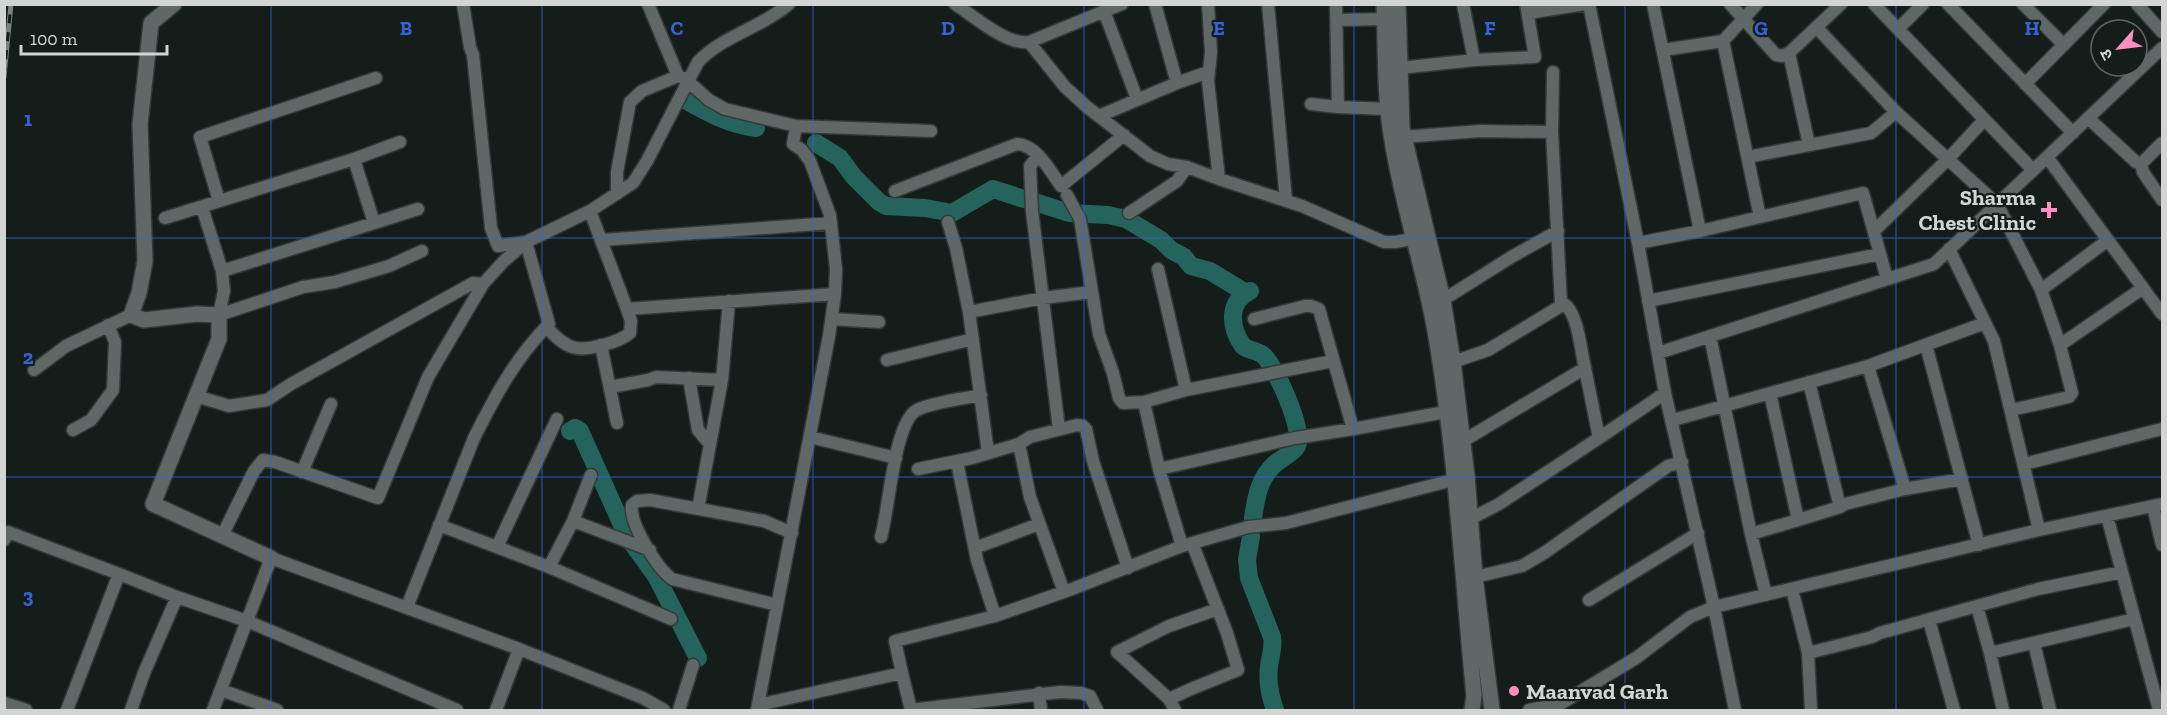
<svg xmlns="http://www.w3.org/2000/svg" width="2167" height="715" viewBox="0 0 2167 715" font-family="'Zilla Slab','Noto Sans Devanagari',serif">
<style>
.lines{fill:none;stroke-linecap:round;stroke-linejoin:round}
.river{stroke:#24645c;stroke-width:18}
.minor-casing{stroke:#343938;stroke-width:15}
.tertiary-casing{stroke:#343938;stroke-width:18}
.minor{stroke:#5f6866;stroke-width:12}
.tertiary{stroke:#5f6866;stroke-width:15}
.rail-casing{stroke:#7a817f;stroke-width:5}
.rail{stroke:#151d1b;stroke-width:3;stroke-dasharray:9;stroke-linecap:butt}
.grid{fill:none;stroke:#3862d8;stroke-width:1.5;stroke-opacity:0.55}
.poi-dot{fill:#fd8ebf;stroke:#151d1b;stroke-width:2}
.labels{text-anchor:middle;stroke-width:4.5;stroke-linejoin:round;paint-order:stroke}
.poi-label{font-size:22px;font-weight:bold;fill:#d1d6d5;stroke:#151d1b;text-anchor:end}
.grid-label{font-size:20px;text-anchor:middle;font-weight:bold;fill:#3862d8;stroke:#151d1b;stroke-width:4.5;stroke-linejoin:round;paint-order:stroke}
</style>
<rect width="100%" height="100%" fill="#151d1b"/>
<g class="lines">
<!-- river -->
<path class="river" d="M 685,100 C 708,113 730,125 756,128
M 816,143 L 840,158 L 854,177 L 879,202 L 886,206 L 925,208 L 952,213 L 993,189 L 1024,199
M 1038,203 L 1069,213 L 1108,215 L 1126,219 L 1161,240 L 1171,250 L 1184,257 L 1191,266 L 1210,271 L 1246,293
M 1250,291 C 1227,302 1230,328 1243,346 C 1249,351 1258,350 1264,356 C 1275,366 1305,431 1297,446 C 1293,453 1282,458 1276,463 C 1259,477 1256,498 1253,518
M 570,431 L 575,428 L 580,431 L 627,536 L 656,576 L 698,658
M 1251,536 L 1247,560 L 1249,578 L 1272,637 C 1274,648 1270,656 1269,667 C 1267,682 1270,696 1275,710"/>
<!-- minor casing -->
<g class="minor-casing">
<path id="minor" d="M 648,4 L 678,76
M 955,4 C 975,17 1006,45 1029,42 L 1122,4
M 1155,4 L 1177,83
M 1268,4 L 1286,200
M 1336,4 L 1338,107 L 1388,109
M 1463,4 L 1474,60
M 1589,4 L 1638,243 L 1665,393 L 1714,607 L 1735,710
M 1730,4 L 1776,55 L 1782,56 L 1789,53 L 1841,4
M 1874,4 L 2033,170
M 1948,4 L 2073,133
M 2023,4 L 2064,45
M 2137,4 L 2162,32
M 1104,11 L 1137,99
M 1528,13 L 1585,4
M 1337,20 L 1385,19
M 1898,29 L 1923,4
M 1723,41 L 1760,217
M 1029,42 L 1065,87 L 1087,107 L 1150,156 L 1168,164 L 1187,167 L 1219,179 L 1208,81 L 1211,52 L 1208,4
M 1663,50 L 1723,41 L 1757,4
M 1789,53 L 1809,145
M 1400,68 L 1474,60 L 1535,57 L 1526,4
M 1553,72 L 1552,132 L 1561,304
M 2025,84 L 2104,4
M 1311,104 L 1338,107
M 1896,112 L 1997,204 L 2041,290 L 2060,345 L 2143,288
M 1099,116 L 1177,83 L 1208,72
M 2088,118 L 2136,162 L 2141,164 L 2143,172 L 2162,200
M 796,126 L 793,144 L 802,150 L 810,161 L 830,215 L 836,269 L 835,294
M 1403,137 L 1480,131 L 1552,132
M 1038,156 L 1030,166 L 1032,211 L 1059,429
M 1748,157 L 1871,133 L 1896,112 L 1817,28
M 2047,157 L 2162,314
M 354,159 L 400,142
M 2141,164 L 2162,143
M 1219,179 L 1302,206 L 1384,242 L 1396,242 L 1421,237
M 895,191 L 1017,144 C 1037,145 1050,171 1061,186 L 1124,135
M 617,194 L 617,172 L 630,102 L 642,91 L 678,76 L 684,78 L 709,100 L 725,109 L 796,126 L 931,131
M 1067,195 L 1080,219 L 1099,334 L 1113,373 L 1119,398 L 1123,403 L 1144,402 L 1186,390 L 1333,361
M 219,201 L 200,137 L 376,78
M 202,207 L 222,271
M 1129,213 L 1177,181 L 1187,167
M 165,218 L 354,159 L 374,223 L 222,271 L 224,291 L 219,315 L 303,287 L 335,282 L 389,266 L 422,251
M 948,222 L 956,248 L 969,312 L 988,453
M 374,223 L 418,209
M 1700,231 L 1863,193 L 1887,279
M 1874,231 L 1948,159 L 1984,120
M 602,240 L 831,223
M 1638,243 L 1700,231 L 1653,4
M 1949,249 L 1994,341 L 2039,530
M 1158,269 L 1186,390
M 2041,290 L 2108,240
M 1443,300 L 1513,256 L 1558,231
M 1648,301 L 1880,254
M 627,309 L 835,294 L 829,336 L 757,710
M 969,312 L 1043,298 L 1091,292
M 832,319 L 879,322
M 1254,319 L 1305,306 L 1311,306 L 1319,309 L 1353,429
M 546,327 C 553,334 562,344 572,347 C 585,352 620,342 630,333 L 631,321 L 627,309 L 590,211
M 1710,336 L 1751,534 L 1798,520 L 1770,393
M 601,345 L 617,423
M 1926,345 L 1979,545
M 1658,353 L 1934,264 L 2162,48
M 887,360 L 973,339
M 1453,362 L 1488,350 L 1564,304 C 1578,312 1581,353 1585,368
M 1868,366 L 1905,489
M 34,370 L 66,346 L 131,315
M 689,378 L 698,430 L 709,443
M 1809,382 L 1840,507
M 610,387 L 648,380 L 656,377 L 722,380
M 196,396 L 229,406 L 267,400 L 291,384 L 473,283 L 483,284
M 1144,402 L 1159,469
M 2011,410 L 2069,397 L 2072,393 L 2060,345
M 1673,420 L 1868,366 L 1985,323
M 73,430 L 91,420 L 113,390 L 115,342 L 108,325
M 810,437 L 896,458
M 1463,441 L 1585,368 L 1599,438 L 1665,393
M 1019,444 L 1030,497 L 1064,592
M 957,462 L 977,560 L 995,616
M 2024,464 L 2162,429
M 918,469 L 972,458 L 1019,444 L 1030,437 L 1077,425 L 1083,426 L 1086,429 L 1093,461 L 1128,568
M 302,472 L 331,404
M 2153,506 L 2162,545
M 698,509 L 722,380 L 729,301
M 2107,516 L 2159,710
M 1470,519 L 1499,504 L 1599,438
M 1798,520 L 1840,507 L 1845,504 L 1905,489 L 1962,479
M 573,521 L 650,550
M 439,525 L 549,567 L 671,619
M 1751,534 L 1766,595
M 222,536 L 254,471 L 263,460 L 275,462 L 378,498 L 428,377 L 483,284 L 504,261 L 526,242 L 498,246 L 491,228 L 473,55 L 470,47 L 463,4
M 881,537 C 889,510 894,422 917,410 C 933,402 962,399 981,395
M 4,540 L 8,532 L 119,574
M 1182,546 L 1248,527 L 1286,523 L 1453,480
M 497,547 L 557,419
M 975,548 L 1039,524
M 549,567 L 573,521 L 591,475
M 1475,577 L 1522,566 L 1544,553 L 1668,466 L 1682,462
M 1792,589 L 1808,653 L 1811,710
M 1589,600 L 1698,533
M 777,605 L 672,579 C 657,568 629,523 632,505 L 637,501 L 650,500 L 764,521 L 792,533
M 1977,606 L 1990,653 L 2003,710
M 407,607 L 474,438 C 495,396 516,357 549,324 L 526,242 L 590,211 L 633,183 L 647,161 L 698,62 C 724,35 761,28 789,4
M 1929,620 L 1954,710
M 2034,643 L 2050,710
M 1808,653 L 1872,637 L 1880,633 L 2038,589 L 2122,572
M 1990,653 L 2134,619
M 902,673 L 911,710
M 221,690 L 277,710
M 1039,693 L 1041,710
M 1169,699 L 1191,689 L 1238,670 L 1227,633 L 1192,543
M 4,703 L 26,710
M 758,705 L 902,673 L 895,641 L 995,616 L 1072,589 L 1182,546 L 1159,469 L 1295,438 L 1353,429 L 1456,410
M 67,710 L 119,574 L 177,597
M 131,710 L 144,673 L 177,597 L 247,621 L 457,710
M 213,710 L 271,558 L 519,649 L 643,698 L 664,710
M 496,710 L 519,649
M 679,710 L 693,665
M 911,710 L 1060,692 L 1081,693 L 1090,696 L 1097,710
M 1175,710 L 1169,699 L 1117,652 L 1169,626 L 1218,609
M 1529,710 L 1560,704
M 1553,710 L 1560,704 L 1636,658 L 1690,617 L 1714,607 L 2039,530 L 2162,504"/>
</g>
<!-- tertiary casing -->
<g class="tertiary-casing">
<path id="tertiary" d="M 174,4 L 151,23 L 140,124 L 145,261 L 139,293 L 131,315 L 144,320 L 197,314 L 219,315 L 219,339 L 153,504 L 271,558
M 1384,4 C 1386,50 1384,96 1392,140 C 1402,205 1424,267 1435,331 C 1456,451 1462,575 1474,696 L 1472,710
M 1398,4 L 1402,128 L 1443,300 L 1453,362 L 1467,476 L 1475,577 L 1492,710"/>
</g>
<!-- minor -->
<use href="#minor" class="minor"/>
<!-- tertiary -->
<use href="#tertiary" class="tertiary"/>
<!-- rail casing -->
<g class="rail-casing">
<path id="rail" d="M 4,77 L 11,4"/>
</g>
<!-- rail -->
<use href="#rail" class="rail"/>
</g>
<!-- grid -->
<path class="grid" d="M 271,4 L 271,710M 542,4 L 542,710M 813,4 L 813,710M 1084,4 L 1084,710M 1354,4 L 1354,710M 1625,4 L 1625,710M 1896,4 L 1896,710M 4,238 L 2162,238M 4,477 L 2162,477"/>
<!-- markers -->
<g class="poi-dot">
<path d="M2046 201h6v6h6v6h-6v6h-6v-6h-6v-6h6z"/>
<circle cx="1514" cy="691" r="6"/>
</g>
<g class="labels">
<!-- poi labels -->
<g class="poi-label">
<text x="2036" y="205">Sharma<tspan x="2036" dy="25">Chest Clinic</tspan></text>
<text x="1526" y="699" text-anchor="start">Maanvad Garh</text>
</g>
</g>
<g class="grid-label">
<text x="406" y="35">B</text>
<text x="677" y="35">C</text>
<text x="948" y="35">D</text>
<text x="1219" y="35">E</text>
<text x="1490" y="35">F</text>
<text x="1761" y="35">G</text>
<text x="2032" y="35">H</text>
<text x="28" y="126">1</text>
<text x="28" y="364">2</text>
<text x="28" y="603">3</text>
</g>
<!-- border -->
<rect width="2167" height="715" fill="none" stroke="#d1d6d5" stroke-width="12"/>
<!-- north arrow -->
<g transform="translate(2119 48) rotate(242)"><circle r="28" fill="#151d1b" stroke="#606765" stroke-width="1.5"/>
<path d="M0-4.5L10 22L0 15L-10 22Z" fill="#fd8ebf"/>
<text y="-9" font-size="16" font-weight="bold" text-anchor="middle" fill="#d1d6d5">उ</text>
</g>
<!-- scale -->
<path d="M21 45v9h146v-9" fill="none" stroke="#d1d6d5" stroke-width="3"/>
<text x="30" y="45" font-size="18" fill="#d1d6d5" stroke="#151d1b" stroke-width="4.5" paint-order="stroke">100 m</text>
</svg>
